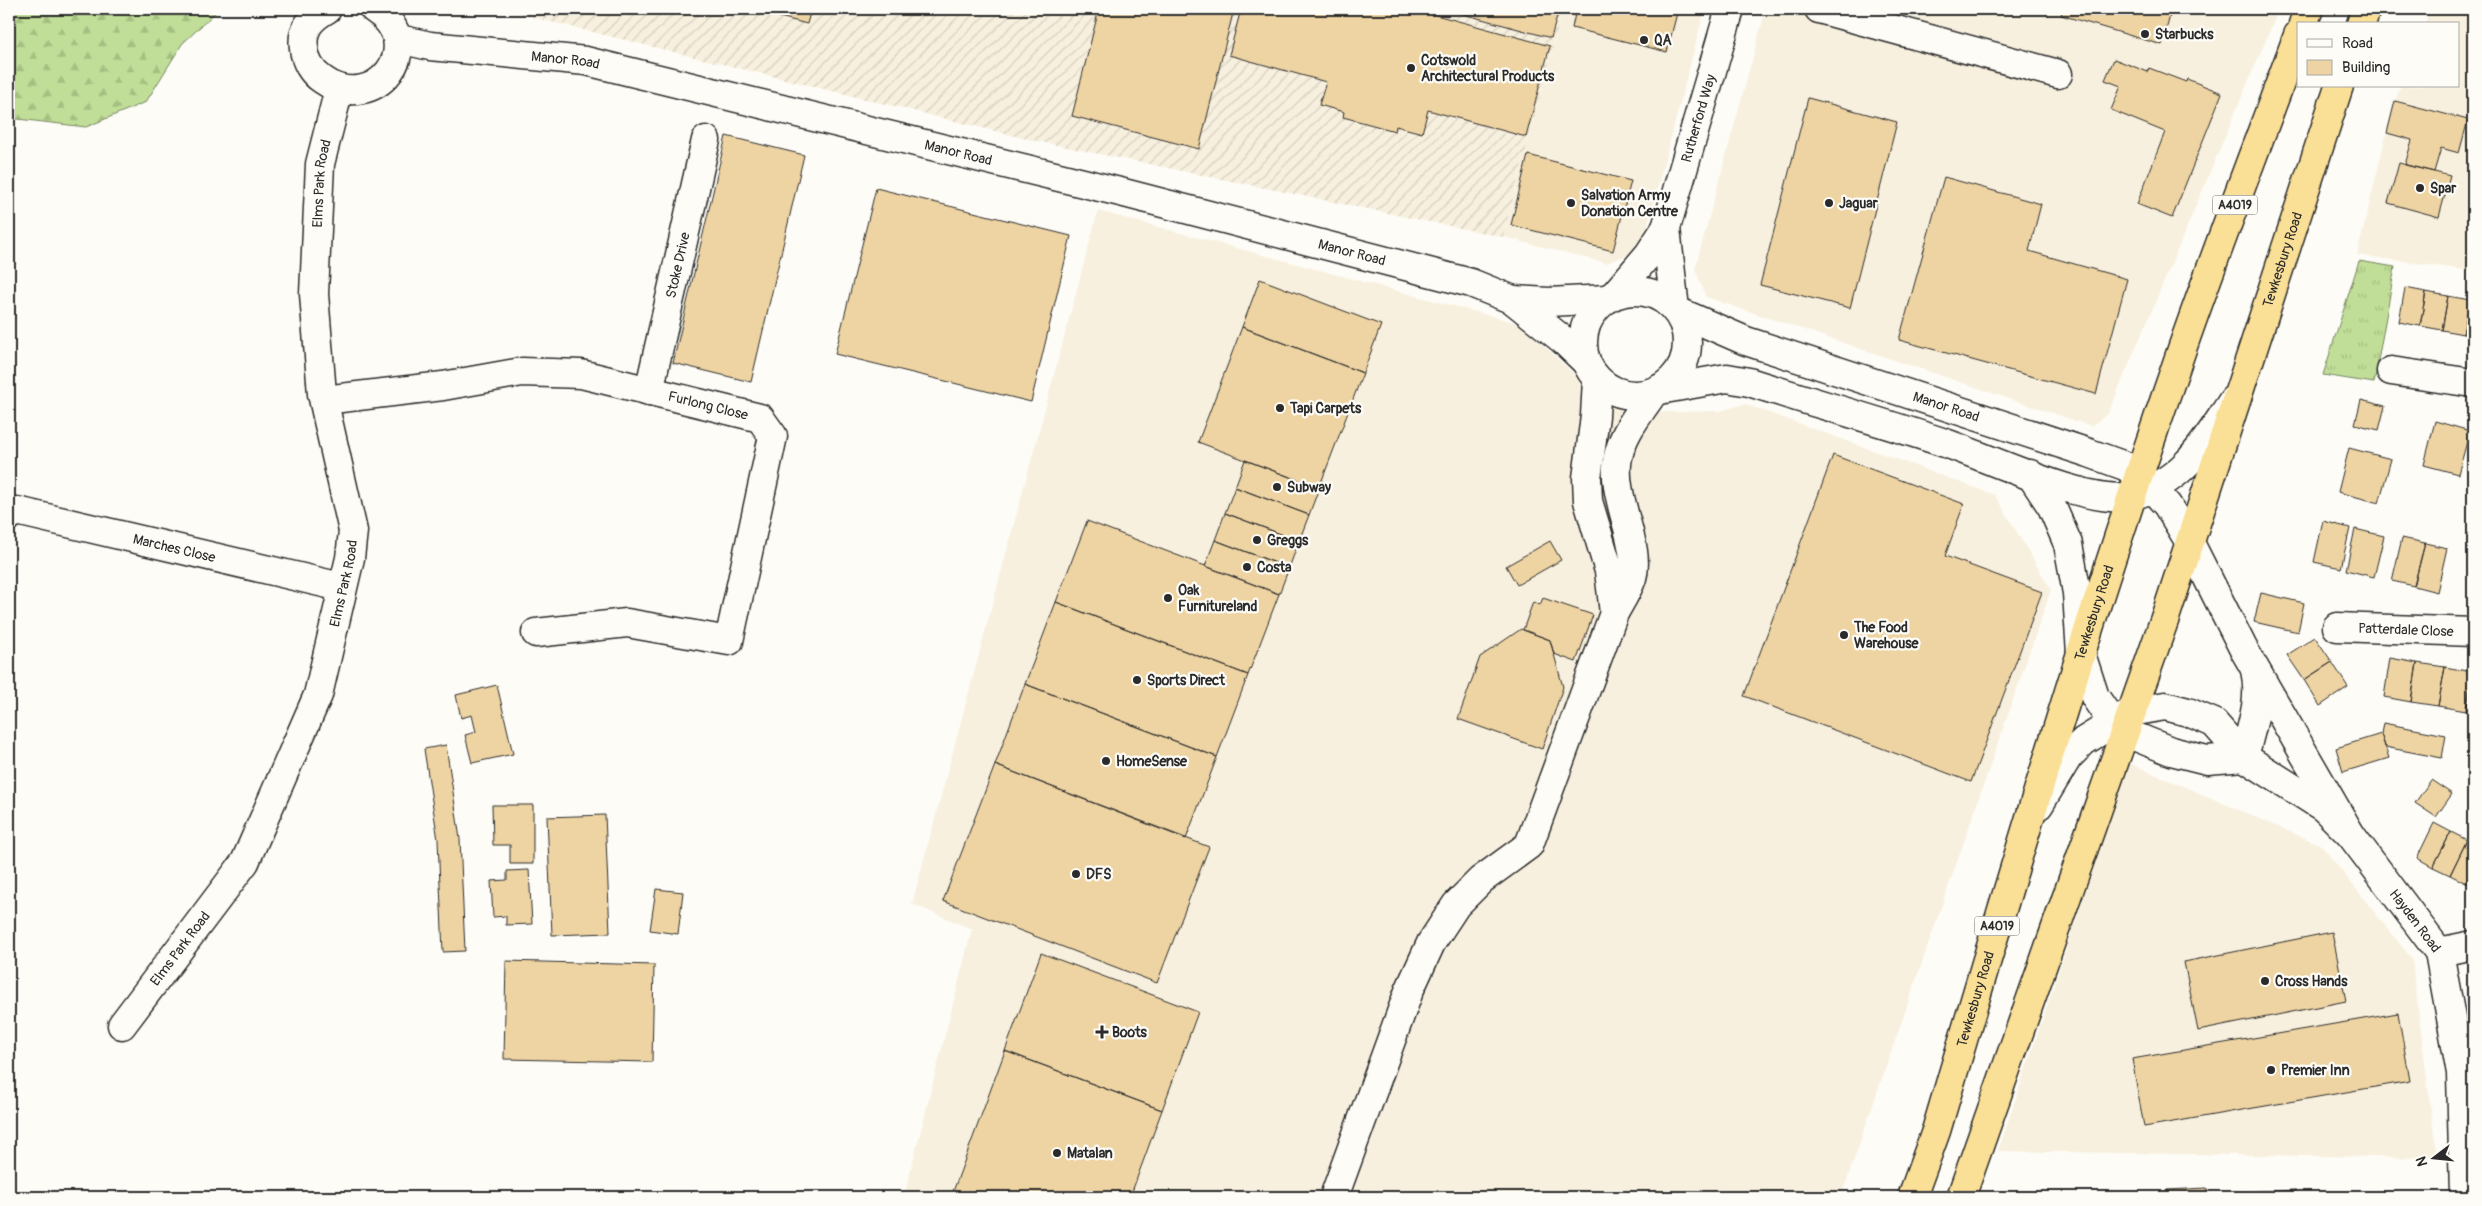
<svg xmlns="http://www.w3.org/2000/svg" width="2482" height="1206" viewBox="0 0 2482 1206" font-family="Pangolin,sans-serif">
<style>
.built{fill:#f8f0de}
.industrial{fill:url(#industrial-furrows)}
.grass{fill:url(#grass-tufts);stroke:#768461}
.forest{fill:url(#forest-firs);stroke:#768461}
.building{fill:#eed4a3;stroke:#2b2b2b}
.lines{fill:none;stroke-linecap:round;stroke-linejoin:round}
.minor-casing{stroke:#2b2b2b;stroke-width:31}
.highway-casing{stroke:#2b2b2b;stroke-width:31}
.minor{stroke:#fdfcf7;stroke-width:28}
.highway{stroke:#fadf96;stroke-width:28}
.poi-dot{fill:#2b2b2b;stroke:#fdfcf7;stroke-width:2}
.labels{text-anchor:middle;stroke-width:4.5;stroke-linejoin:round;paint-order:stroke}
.shield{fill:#fdfcf7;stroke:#6a6a68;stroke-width:1}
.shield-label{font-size:12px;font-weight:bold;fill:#2b2b2b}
.poi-label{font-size:14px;font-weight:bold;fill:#2b2b2b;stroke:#fdfcf7;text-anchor:start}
.street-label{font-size:14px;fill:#2b2b2b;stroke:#fdfcf7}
</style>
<defs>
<pattern id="industrial-furrows" width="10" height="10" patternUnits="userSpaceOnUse" patternTransform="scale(1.25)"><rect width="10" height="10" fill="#f8f0de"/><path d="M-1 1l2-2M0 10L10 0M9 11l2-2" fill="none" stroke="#d5cebf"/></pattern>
<pattern id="grass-tufts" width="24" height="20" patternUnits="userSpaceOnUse" patternTransform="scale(1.25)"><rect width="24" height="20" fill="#c0de97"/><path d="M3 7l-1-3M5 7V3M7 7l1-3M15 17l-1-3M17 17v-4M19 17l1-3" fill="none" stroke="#a5bf82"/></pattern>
<pattern id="forest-firs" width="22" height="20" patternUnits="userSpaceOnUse" patternTransform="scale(1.25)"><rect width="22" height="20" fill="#c0de97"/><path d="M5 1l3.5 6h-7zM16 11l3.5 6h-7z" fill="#a5bf82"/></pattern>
</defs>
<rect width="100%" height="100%" fill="#fdfcf7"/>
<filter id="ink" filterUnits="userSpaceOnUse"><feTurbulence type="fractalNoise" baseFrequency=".02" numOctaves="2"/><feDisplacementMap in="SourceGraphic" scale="10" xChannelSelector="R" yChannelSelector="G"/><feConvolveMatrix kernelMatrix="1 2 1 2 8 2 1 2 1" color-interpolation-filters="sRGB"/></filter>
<g filter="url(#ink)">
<!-- built -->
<path class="built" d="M 1563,9 L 1705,9 L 1641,250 L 1606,263 L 1503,237 Z
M 1766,9 L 2279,9 L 2108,414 L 2091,426 L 1706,297 L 1695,269 Z
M 2430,9 L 2473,9 L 2473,271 L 2357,255 L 2393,106 L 2401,86 L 2458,86 L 2458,24 L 2425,24 Z
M 1098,211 L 1521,324 L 1572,372 L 1626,413 L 1720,411 L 1745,404 L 1995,495 L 2051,590 L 1841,1197 L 904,1197 L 972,929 L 912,904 Z
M 2129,763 L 2321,845 L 2412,959 L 2437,1158 L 1998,1151 Z"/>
<!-- industrial -->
<path class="industrial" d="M 499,9 L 1563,9 L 1503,237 L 1027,139 Z"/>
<!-- grass -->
<path class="grass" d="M 2359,261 L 2395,267 L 2374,383 L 2323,375 Z"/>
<!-- forest -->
<path class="forest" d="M 9,9 L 219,9 L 182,44 L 146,102 L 86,127 L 9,118 Z"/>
<!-- building -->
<path class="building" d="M 748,9 L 811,9 L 807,24 Z
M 1099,9 L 1234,9 L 1199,149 L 1072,116 Z
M 1241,9 L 1414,9 L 1550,46 L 1526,137 L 1428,110 L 1422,133 L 1396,126 L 1395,131 L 1343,117 L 1344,112 L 1319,105 L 1326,82 L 1229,55 Z
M 1445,9 L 1559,9 L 1551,38 Z
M 1576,9 L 1678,9 L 1667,52 L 1572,28 Z
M 2063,9 L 2159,9 L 2171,12 L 2162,45 L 2061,15 Z
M 2114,59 L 2148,72 L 2149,68 L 2186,82 L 2187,79 L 2222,93 L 2172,218 L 2137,204 L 2165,132 L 2111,110 L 2121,86 L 2105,80 Z
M 1808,98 L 1897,122 L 1850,308 L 1760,285 Z
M 2395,101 L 2468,120 L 2459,153 L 2441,148 L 2434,172 L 2405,165 L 2412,140 L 2387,133 Z
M 726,136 L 804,155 L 751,382 L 673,363 Z
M 1528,155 L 1631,181 L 1613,251 L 1511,225 Z
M 2399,163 L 2450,176 L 2439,217 L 2388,203 Z
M 1944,177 L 2041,204 L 2029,251 L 2127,279 L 2096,394 L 1899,340 Z
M 876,188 L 1071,236 L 1031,402 L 835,354 Z
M 1260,279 L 1381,325 L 1363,373 L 1242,327 Z
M 2405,288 L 2426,292 L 2420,326 L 2399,322 Z
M 2426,292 L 2448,296 L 2442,330 L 2420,326 Z
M 2448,296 L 2470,300 L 2463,334 L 2442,330 Z
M 2470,300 L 2473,300 L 2473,336 L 2463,334 Z
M 1242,327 L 1363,373 L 1319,488 L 1198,442 Z
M 2361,400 L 2385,406 L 2379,430 L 2355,424 Z
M 2435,421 L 2470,431 L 2458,474 L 2424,465 Z
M 2349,448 L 2391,459 L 2379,503 L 2338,492 Z
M 1833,455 L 1964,504 L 1945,556 L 2042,592 L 1971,782 L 1744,696 Z
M 1245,460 L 1319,488 L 1309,515 L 1235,487 Z
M 1235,487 L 1309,515 L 1299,541 L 1225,513 Z
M 1225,513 L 1299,541 L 1289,568 L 1215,540 Z
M 1087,521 L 1279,594 L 1248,675 L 1056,602 Z
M 2323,521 L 2350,528 L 2341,568 L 2314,562 Z
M 2355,529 L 2384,536 L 2374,577 L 2346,570 Z
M 2402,538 L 2425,543 L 2414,586 L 2392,581 Z
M 1215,540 L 1289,568 L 1279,594 L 1205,566 Z
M 1550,541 L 1561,560 L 1517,585 L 1506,566 Z
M 2425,543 L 2447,548 L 2437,592 L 2414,586 Z
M 2261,593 L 2304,603 L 2298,632 L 2254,622 Z
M 1543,598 L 1593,615 L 1576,662 L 1554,654 L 1550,640 L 1523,630 L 1533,602 L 1540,605 Z
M 1056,602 L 1248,675 L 1217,757 L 1025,684 Z
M 1521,629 L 1550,640 L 1563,687 L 1542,749 L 1458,719 L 1480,657 Z
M 2315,637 L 2332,662 L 2304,680 L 2287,655 Z
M 2390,658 L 2417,663 L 2411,702 L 2384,697 Z
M 2332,662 L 2348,687 L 2320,706 L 2304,680 Z
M 2417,663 L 2445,667 L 2438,706 L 2411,702 Z
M 2445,667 L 2472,672 L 2466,711 L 2438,706 Z
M 2472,672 L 2473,672 L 2473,712 L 2466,711 Z
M 1025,684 L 1217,757 L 1186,839 L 995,765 Z
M 497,685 L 513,754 L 472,763 L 465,735 L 476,732 L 472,715 L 461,718 L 456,695 Z
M 2383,723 L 2446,735 L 2442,758 L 2385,747 L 2381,734 Z
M 2381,734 L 2389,758 L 2343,772 L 2336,748 Z
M 446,745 L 460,839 L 465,951 L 443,952 L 438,840 L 424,749 Z
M 995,765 L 1209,847 L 1157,983 L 943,901 Z
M 2431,780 L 2452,794 L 2436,817 L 2415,803 Z
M 492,805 L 533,805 L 533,864 L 510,864 L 510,845 L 493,845 Z
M 605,815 L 610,933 L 552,935 L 547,817 Z
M 2434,823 L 2451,832 L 2433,867 L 2417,858 Z
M 2451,832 L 2467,840 L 2450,875 L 2433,867 Z
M 2467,840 L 2473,843 L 2473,869 L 2466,883 L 2450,875 Z
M 2473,869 L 2473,886 L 2466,883 Z
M 529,870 L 532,924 L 506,925 L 506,916 L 493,917 L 491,881 L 507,880 L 507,871 Z
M 656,889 L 683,892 L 678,934 L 650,930 Z
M 2332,932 L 2346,1001 L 2198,1031 L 2184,962 Z
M 1041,953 L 1198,1012 L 1162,1110 L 1005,1051 Z
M 506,961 L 654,965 L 652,1062 L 504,1059 Z
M 2398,1013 L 2410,1081 L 2144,1127 L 2132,1059 Z
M 1005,1051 L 1162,1110 L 1130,1197 L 951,1197 Z
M 2207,1188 L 2208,1197 L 2167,1197 L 2167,1190 Z
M 2296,1190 L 2296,1197 L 2278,1197 L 2277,1191 Z
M 2261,1191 L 2277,1191 L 2278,1197 L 2261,1197 Z
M 2261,1191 L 2261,1197 L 2243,1197 L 2243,1192 Z
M 2392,1195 L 2409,1195 L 2410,1197 L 2393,1197 Z
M 2392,1195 L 2393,1197 L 2372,1197 L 2372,1196 Z
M 2372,1196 L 2372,1197 L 2334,1197 Z"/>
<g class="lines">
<!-- minor casing -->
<g class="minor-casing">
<g id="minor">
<path d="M 327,9 C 311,18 301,29 304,48 C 305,61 312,73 323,80 C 374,117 431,45 374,9"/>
<path d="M 1819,9 L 2058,74"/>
<path id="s1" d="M 399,39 L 430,46 L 586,61 L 1124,193 L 1471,283 L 1513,300 L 1563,340 L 1586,362"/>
<path d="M 1666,228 L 1675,309"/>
<circle cx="1635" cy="343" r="52"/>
<path id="s2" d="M 1615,294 L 1649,254 L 1666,228 L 1730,9"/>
<path d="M 1513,300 L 1549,302 L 1607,299"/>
<path id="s3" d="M 1677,311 L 1746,341 L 2089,453 L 2125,466 L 2140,475 L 2167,505 L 2189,541 L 2243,648 L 2351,835"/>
<path d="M 2391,371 L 2473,383"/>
<path d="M 1597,379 L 1595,416 L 1587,478 L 1588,501 L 1609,571 L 1614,613"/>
<path d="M 1659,390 L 1727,378 L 1749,382 C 1815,403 1882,422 1948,444 C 1991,459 2090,506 2131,496 C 2184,482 2205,442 2233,400"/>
<path id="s4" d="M 649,391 L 706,140"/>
<path id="s5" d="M 324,400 L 443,386 L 522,372 L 581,374 L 760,418 L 773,436 L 729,641 L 627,623 L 536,633"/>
<path d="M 2030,474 L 2052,507 L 2068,544 L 2077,593 L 2081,654 L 2095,697 L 2108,716 L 2124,732 L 2171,751 L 2207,760 L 2244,757"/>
<path id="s6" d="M 9,516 L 17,511 L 341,587"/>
<path id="s7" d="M 2337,627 L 2473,632"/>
<path d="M 2244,757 C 2251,728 2262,700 2255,670"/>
<path id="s8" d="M 2039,805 L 2068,757 L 2084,741 L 2131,712 L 2165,706 L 2188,712 L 2214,723 L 2244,757 L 2324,808 L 2351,835 L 2439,952 L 2461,1073 L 2464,1197"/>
<path d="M 2439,952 L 2473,945"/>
<path id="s9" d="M 122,1025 L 245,862 L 318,695 L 350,558 L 353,531 L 322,394 L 314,294 L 320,164 L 339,89"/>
<path d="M 1334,1197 L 1409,991 L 1431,943 L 1456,905 L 1481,880 L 1529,845 L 1614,613 C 1620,602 1628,590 1632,578 C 1642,545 1610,496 1618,457 C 1623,432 1640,413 1653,393"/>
</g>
</g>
<!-- highway casing -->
<g class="highway-casing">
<g id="highway">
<path d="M 2303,24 L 2309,9"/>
<path d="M 2361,24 L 2366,9"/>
<path id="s10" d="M 1912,1197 L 1936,1131 C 2011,878 2086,626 2172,378 C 2211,263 2256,149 2298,35"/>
<path id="s11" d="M 1961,1197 L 2165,618 L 2339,86"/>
</g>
</g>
<!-- minor -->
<use href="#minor" class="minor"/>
<!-- highway -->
<use href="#highway" class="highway"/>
</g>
</g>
<!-- markers -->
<g class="poi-dot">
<circle cx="2145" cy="34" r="5"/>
<circle cx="1644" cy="40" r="5"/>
<circle cx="1411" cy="68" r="5"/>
<circle cx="2420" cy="188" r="5"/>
<circle cx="1571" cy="203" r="5"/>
<circle cx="1829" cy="203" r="5"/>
<circle cx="1280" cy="408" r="5"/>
<circle cx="1277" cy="487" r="5"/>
<circle cx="1257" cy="540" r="5"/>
<circle cx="1247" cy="567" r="5"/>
<circle cx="1168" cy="598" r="5"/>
<circle cx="1844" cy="635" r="5"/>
<circle cx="1137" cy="680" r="5"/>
<circle cx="1106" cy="761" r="5"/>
<circle cx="1076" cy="874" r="5"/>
<circle cx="2265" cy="981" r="5"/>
<path d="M1099.5 1024.5h5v5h5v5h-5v5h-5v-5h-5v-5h5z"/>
<circle cx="2271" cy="1070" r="5"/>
<circle cx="1057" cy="1153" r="5"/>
</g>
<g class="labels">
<!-- shield labels -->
<g class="shield">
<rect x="2212.5" y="195.5" width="45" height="19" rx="4"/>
<rect x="1974.5" y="916.5" width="45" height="19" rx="4"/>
</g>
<g class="shield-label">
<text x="2235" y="209">A4019</text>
<text x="1997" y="930">A4019</text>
</g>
<!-- poi labels -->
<g class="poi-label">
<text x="2155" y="39">Starbucks</text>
<text x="1654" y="45">QA</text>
<text x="1421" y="65">Cotswold<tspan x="1421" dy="16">Architectural Products</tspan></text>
<text x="2430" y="193">Spar</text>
<text x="1581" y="200">Salvation Army<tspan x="1581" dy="16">Donation Centre</tspan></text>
<text x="1839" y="208">Jaguar</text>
<text x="1290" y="413">Tapi Carpets</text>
<text x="1287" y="492">Subway</text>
<text x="1267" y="545">Greggs</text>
<text x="1257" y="572">Costa</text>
<text x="1178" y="595">Oak<tspan x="1178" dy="16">Furnitureland</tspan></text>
<text x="1854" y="632">The Food<tspan x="1854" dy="16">Warehouse</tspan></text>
<text x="1147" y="685">Sports Direct</text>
<text x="1116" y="766">HomeSense</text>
<text x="1086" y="879">DFS</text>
<text x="2275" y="986">Cross Hands</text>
<text x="1112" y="1037">Boots</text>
<text x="2281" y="1075">Premier Inn</text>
<text x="1067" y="1158">Matalan</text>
</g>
<!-- street labels -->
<g class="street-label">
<text dy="5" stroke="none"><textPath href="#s1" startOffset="168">Manor Road</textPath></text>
<text dy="5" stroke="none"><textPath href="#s2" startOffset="198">Rutherford Way</textPath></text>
<text dy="5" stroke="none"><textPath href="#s1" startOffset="572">Manor Road</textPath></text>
<text dy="5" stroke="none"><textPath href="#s9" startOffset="906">Elms Park Road</textPath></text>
<text dy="5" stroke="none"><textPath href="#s1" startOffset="978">Manor Road</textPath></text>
<text dy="5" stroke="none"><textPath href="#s11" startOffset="991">Tewkesbury Road</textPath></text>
<text dy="5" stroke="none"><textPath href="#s4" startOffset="129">Stoke Drive</textPath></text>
<text dy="5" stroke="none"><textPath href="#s5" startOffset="390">Furlong Close</textPath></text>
<text dy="5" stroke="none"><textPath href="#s3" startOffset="286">Manor Road</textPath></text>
<text dy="5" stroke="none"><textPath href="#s6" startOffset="171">Marches Close</textPath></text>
<text dy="5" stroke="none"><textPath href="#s9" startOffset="501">Elms Park Road</textPath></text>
<text dy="5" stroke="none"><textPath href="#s10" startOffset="612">Tewkesbury Road</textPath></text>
<text dy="5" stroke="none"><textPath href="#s7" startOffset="69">Patterdale Close</textPath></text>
<text dy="5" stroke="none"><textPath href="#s8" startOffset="506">Hayden Road</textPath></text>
<text dy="5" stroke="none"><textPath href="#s9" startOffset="96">Elms Park Road</textPath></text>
<text dy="5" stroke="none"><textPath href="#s10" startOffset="208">Tewkesbury Road</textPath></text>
</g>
</g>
<!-- margin -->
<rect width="2482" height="1206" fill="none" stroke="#fdfcf7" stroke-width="30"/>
<rect x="15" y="15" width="2452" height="1176" fill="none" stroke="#2b2b2b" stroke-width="2" filter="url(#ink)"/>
<!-- legend -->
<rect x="2297" y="22" width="162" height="65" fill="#fdfcf7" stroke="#a9a8a5"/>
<rect x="2307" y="39" width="25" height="8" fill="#fdfcf7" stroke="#a9a8a5"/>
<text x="2342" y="48" font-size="15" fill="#2b2b2b">Road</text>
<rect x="2307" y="60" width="25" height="15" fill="#eed4a3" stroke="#a9a8a5"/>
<text x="2342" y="72" font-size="15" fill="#2b2b2b">Building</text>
<!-- north arrow -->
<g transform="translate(2434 1158) rotate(254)" stroke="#fdfcf7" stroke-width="4" paint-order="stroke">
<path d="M0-4L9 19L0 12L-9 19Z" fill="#2b2b2b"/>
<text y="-8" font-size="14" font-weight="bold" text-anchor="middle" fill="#2b2b2b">N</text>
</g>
</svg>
